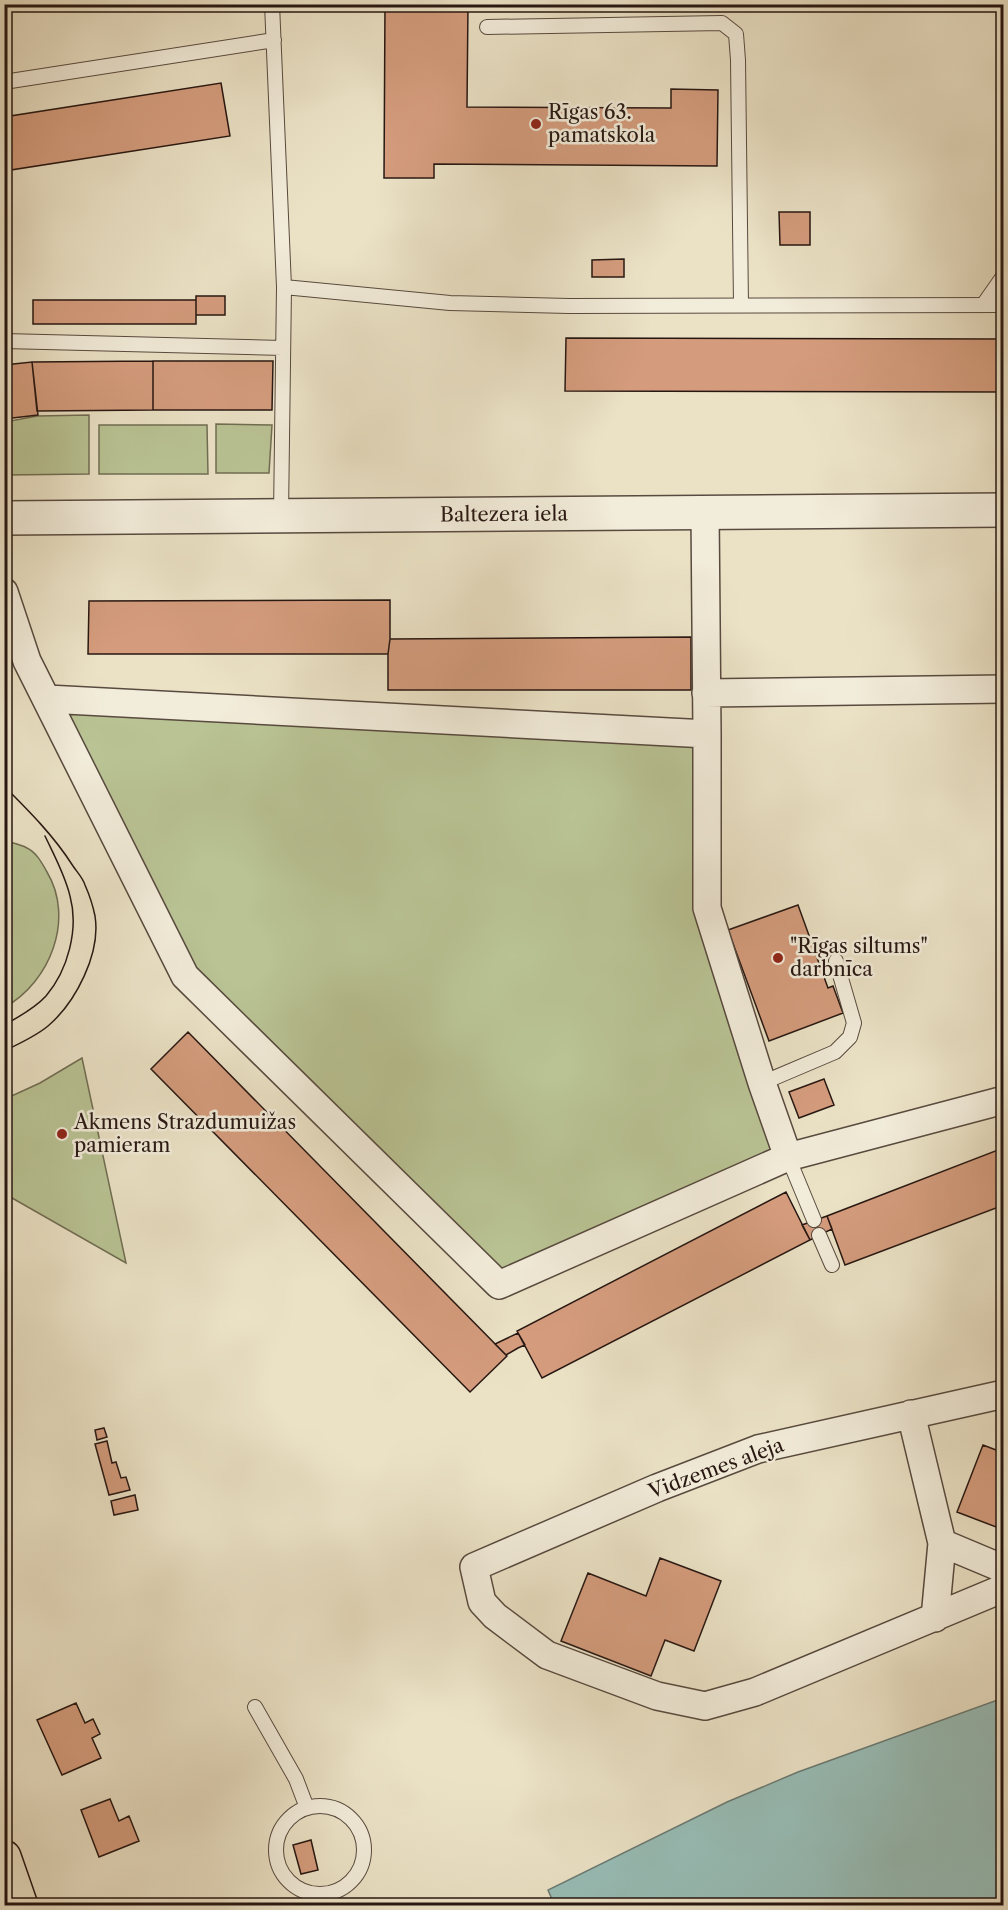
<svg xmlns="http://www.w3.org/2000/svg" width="1008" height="1910" viewBox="0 0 1008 1910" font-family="'Libre Caslon Text',serif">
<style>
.green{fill:#b9c394;stroke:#706d53;stroke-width:1.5}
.water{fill:#98bdb6;stroke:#6b7b74;stroke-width:1.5}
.building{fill:#d49c7d;stroke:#271712;stroke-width:1.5}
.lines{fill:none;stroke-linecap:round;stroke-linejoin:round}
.service-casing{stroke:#584a3f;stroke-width:16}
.minor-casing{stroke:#584a3f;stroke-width:30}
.tertiary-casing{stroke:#584a3f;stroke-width:36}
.trunk-casing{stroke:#271712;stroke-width:36}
.service{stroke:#f2ecda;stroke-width:14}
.minor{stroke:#f2ecda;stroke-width:27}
.tertiary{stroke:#f2ecda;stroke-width:33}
.trunk{stroke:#ebe2c6;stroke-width:33}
.tram{stroke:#271712;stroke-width:1.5}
.poi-dot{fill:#8f2418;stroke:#f2ecda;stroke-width:2}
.labels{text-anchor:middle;stroke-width:5;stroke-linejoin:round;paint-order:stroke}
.poi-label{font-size:20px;fill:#271712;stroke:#f2ecda;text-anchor:start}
.street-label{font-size:20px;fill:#271712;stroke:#f2ecda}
</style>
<rect width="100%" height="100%" fill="#ebe2c6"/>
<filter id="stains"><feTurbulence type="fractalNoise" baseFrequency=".00333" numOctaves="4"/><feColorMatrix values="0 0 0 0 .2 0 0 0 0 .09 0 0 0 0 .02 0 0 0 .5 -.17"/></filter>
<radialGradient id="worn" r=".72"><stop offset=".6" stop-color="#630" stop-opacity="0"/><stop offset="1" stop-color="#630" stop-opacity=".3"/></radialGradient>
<!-- green -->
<path class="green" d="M 89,415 L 89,474 L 5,475 L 5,422 L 37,416 Z
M 216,424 L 272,425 L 269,473 L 216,473 Z
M 99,425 L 207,425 L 208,474 L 99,474 Z
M 63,712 L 696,743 L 698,916 L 777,1153 L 502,1272 L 196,973 Z
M 5,841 C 12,843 20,844 27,848 C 36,852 42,863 47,872 C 75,919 50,982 5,1007 Z
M 82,1058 L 126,1263 L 5,1194 L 5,1099 L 40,1083 Z"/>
<!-- water -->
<path class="water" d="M 1003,1698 L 1003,1905 L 555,1906 L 548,1890 L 727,1802 L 798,1772 Z"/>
<!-- building -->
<path class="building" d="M 385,4 L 468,4 L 467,107 L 671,108 L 671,89 L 718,90 L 717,166 L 434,164 L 434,178 L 384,178 Z
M 221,83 L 230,136 L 4,171 L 4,117 Z
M 779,212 L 810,212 L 810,245 L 780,245 Z
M 624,259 L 624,277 L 592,277 L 592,260 Z
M 196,296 L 225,296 L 225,315 L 196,315 Z
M 33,300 L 196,300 L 196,324 L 33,324 Z
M 566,338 L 1004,339 L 1004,392 L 565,391 Z
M 153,361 L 273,361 L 272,410 L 153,410 Z
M 153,361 L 153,410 L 37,411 L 32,362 Z
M 32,362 L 38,415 L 4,419 L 4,365 Z
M 390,600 L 390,639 L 388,654 L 88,654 L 89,601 Z
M 691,637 L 691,690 L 388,690 L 388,654 L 390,639 Z
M 798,905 L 828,988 L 833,986 L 843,1013 L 769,1041 L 728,930 Z
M 188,1032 L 507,1356 L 470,1392 L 151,1069 Z
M 824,1079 L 834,1105 L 799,1118 L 789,1092 Z
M 1003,1148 L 1004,1205 L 845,1265 L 827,1216 Z
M 786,1192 L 810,1240 L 542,1378 L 517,1331 Z
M 827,1216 L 832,1229 L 810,1240 L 802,1225 Z
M 518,1333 L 525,1345 L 518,1348 L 506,1355 L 495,1344 Z
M 4,1422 L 11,1455 L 4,1456 Z
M 104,1428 L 107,1437 L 97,1440 L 95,1430 Z
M 107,1441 L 112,1463 L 116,1462 L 121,1478 L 126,1477 L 130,1490 L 109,1495 L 95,1444 Z
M 983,1445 L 1004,1453 L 1004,1530 L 957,1512 Z
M 135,1495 L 138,1510 L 114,1515 L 111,1501 Z
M 660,1558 L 721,1581 L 694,1651 L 665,1640 L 651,1676 L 561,1641 L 588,1573 L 646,1596 Z
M 76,1703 L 85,1723 L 93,1719 L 100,1734 L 92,1738 L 101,1758 L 62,1775 L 37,1720 Z
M 110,1799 L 119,1821 L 129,1816 L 139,1841 L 99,1857 L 81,1810 Z
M 311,1840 L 318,1870 L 301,1874 L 293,1845 Z"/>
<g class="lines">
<!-- service casing -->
<g class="service-casing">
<path id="service" d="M 272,4 L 284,287 L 450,303 L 569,306 L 1004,305
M 487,27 L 722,23 L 736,34 L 738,60 L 741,305
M 4,82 L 274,40
M 983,305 L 1004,275
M 4,341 L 283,348
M 281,515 L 284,287
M 762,1083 L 835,1052 L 850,1037 L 854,1023 L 836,961
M 788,1157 L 814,1220
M 819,1235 L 832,1265
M 255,1707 L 296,1779 L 307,1808
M276 1850a44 44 0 1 1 88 0a44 44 0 1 1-88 0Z"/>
</g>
<!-- minor casing -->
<g class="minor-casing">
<path id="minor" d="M 4,592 L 27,661 L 185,976 L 499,1285 L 788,1157 L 1004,1100
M 706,693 L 1004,689
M 47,699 L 707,734 L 705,511
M 707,734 L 707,908 L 762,1083 L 788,1157
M 1004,1394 L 758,1449 L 657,1488 L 474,1567 L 482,1602 L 495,1616 L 547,1655 L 657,1696 L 705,1706 L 755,1692 L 1004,1588
M 911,1414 L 942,1543 L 935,1618
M 942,1543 L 1004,1569"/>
</g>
<!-- tertiary casing -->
<g class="tertiary-casing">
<g id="tertiary">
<path id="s1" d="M 4,518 L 1004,510"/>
</g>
</g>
<!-- trunk casing -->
<g class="trunk-casing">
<path id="trunk" d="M 4,1857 L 21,1906"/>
</g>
<!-- service -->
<use href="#service" class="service"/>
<!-- minor -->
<use href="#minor" class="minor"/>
<!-- tertiary -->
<use href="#tertiary" class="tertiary"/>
<!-- trunk -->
<use href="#trunk" class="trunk"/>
<!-- tram -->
<path class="tram" d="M 4,786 C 29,811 54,836 73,866 C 77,872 83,878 85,885 C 89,894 93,906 95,916 C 101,953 76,1002 48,1026 C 36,1036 19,1044 4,1051
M 4,1025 C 19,1017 35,1008 46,996 C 68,970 79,929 70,896 C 65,875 54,855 45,836"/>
</g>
<!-- markers -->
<g class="poi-dot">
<circle cx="536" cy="124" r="6"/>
<circle cx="778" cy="958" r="6"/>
<circle cx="62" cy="1134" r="6"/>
</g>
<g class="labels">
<!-- poi labels -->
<g class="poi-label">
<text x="548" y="119">Rīgas 63.<tspan x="548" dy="23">pamatskola</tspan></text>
<text x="790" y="953">"Rīgas siltums"<tspan x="790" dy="23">darbnīca</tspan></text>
<text x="74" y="1129">Akmens Strazdumuižas<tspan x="74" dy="23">pamieram</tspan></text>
</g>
<!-- street labels -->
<g class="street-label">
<text dy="7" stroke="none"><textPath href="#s1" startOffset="500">Baltezera iela</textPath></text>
<text transform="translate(716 1468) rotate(-20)" y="7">Vidzemes aleja</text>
</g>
</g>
<!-- margin -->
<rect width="1008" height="1910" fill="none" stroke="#ebe2c6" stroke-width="24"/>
<rect x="6" y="6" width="996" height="1898" fill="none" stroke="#271712" stroke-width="3"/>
<rect x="12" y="12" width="984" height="1886" fill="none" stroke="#271712" stroke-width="1.5"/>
<rect width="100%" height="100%" filter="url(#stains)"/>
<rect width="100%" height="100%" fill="url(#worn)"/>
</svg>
